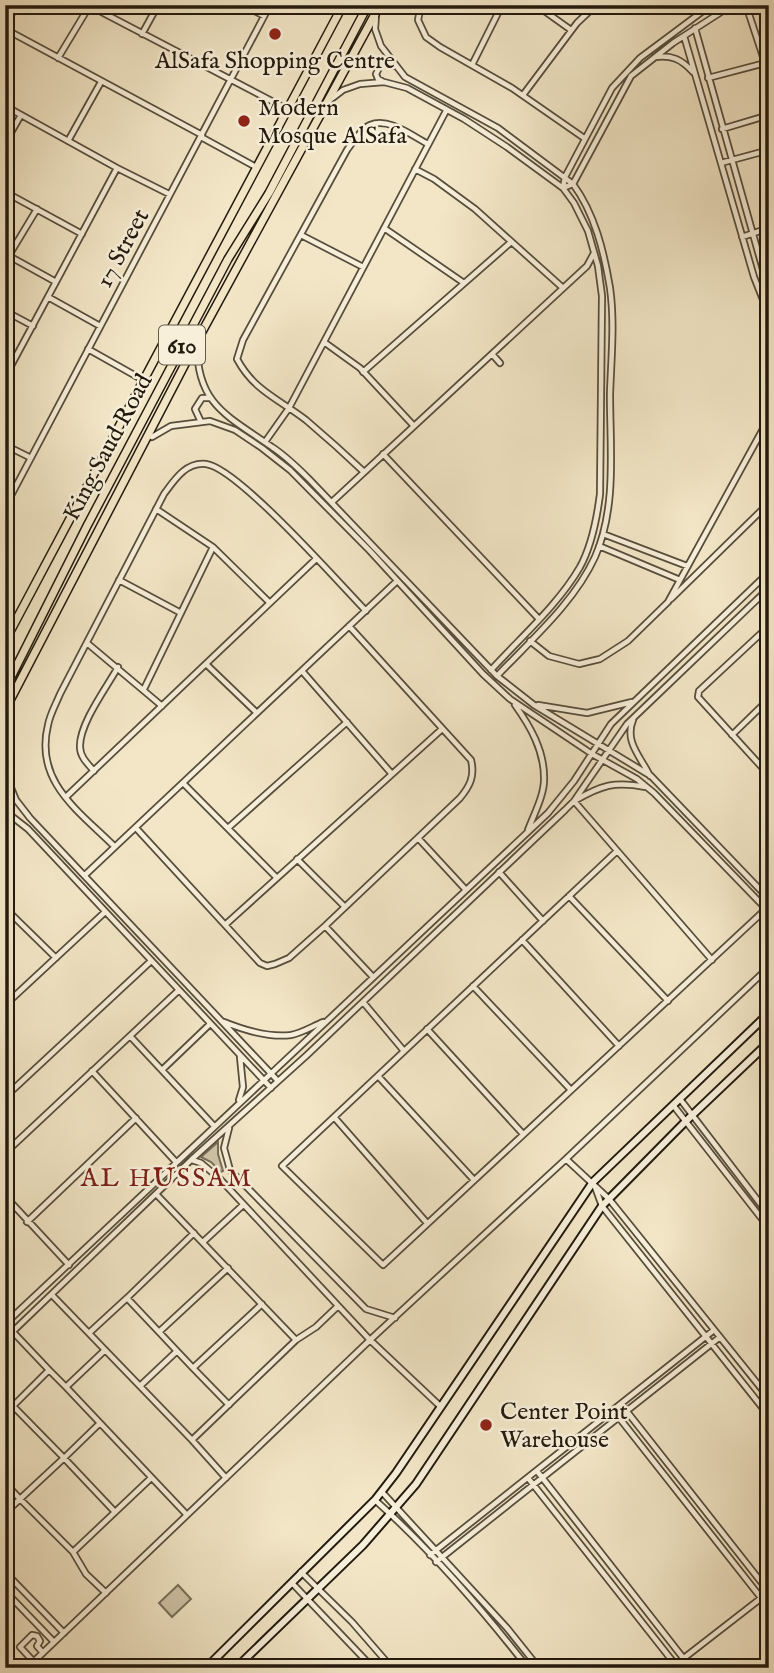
<svg xmlns="http://www.w3.org/2000/svg" width="774" height="1673" viewBox="0 0 774 1673" font-family="'IM FELL English',serif">
<style>
.green{fill:#cfc3a7;stroke:#796e5a;stroke-width:2}
.lines{fill:none;stroke-linecap:round;stroke-linejoin:round}
.street-casing{stroke:#574d3c;stroke-width:8}
.secondary-casing{stroke:#231a0e;stroke-width:10}
.primary-casing{stroke:#231a0e;stroke-width:10}
.street{stroke:#f7efda;stroke-width:4.5}
.secondary{stroke:#f7efda;stroke-width:6}
.primary{stroke:#f2e6c6;stroke-width:7}
.poi-dot{fill:#8f2418;stroke:#f7efda;stroke-width:2.5}
.labels{text-anchor:middle;stroke-width:5;stroke-linejoin:round;paint-order:stroke}
.shield{fill:#f7efda;stroke:#635a4b;stroke-width:2}
.shield-label{font-size:23px;font-weight:bold;fill:#231a0e}
.poi-label{font-size:24px;fill:#231a0e;stroke:#f7efda;text-anchor:start}
.street-label{font-size:24px;fill:#231a0e;stroke:#f7efda}
.neighbourhood-label{font-size:26px;letter-spacing:2px;fill:#7a1f14;stroke:#f7efda}
</style>
<rect width="100%" height="100%" fill="#f2e6c6"/>
<filter id="stains"><feTurbulence type="fractalNoise" baseFrequency=".00286" numOctaves="4"/><feColorMatrix values="0 0 0 0 .2 0 0 0 0 .09 0 0 0 0 .02 0 0 0 .5 -.17"/></filter>
<radialGradient id="worn" r=".72"><stop offset=".6" stop-color="#630" stop-opacity="0"/><stop offset="1" stop-color="#630" stop-opacity=".3"/></radialGradient>
<!-- green -->
<path class="green" d="M 218,1142 L 218,1154 L 223,1171 L 221,1172 L 211,1162 L 201,1157 Z
M 178,1585 L 191,1599 L 172,1617 L 159,1603 Z"/>
<g class="lines">
<!-- street casing -->
<g class="street-casing">
<path id="street" d="M 244,5 L 264,16
M 421,5 L 418,20 L 426,37 L 440,47 L 512,88 L 584,138
M 536,5 L 571,30
M 746,5 L 769,75
M 90,6 L 287,109
M 727,11 L 741,5
M 376,15 L 375,29 L 381,46 L 405,77 L 498,128 L 573,184 C 595,214 604,252 610,288 C 615,323 611,360 610,395 C 610,448 617,507 595,557 C 574,603 531,640 497,676
M 5,25 L 17,5
M 695,28 L 769,291
M 5,29 L 202,135
M 142,34 L 158,5
M 684,36 L 754,277 L 769,315
M 655,57 C 672,55 681,59 693,72
M 58,58 L 90,5
M 472,65 L 502,5
M 708,78 L 765,63
M 382,81 L 378,79 L 376,74 L 381,64 L 387,63 L 395,66
M 523,95 L 577,23 L 596,5
M 330,100 L 343,90 L 360,84 L 384,82 L 407,88 L 464,119 L 507,147 L 563,188 L 574,203 L 588,231 L 598,266 L 602,296 L 600,494 C 597,518 592,545 580,567 C 558,605 521,637 491,670
M 5,106 L 117,168 L 169,194
M 722,129 L 769,115
M 201,137 L 256,167
M 68,141 L 101,82
M 5,143 L 21,115
M 721,163 L 769,150
M 415,169 L 434,179 L 475,209 L 563,288
M 563,188 L 573,184 L 631,76 L 673,43 L 732,5
M 563,188 L 565,177 L 612,88 L 640,58 L 711,5
M 5,192 L 82,234
M 384,228 L 464,283
M 301,235 L 363,267
M 742,237 L 769,228
M 9,256 L 56,282
M 5,262 L 37,209
M 48,297 L 100,326
M 5,311 L 33,326
M 324,342 L 360,368 L 414,426
M 197,345 C 197,405 228,416 272,447 C 286,456 297,467 309,479 L 497,676 L 534,705 L 651,776 L 769,899
M 88,349 L 143,380
M 492,354 L 500,363
M 363,372 L 510,243
M 5,377 L 117,168
M 201,422 L 195,409 L 202,398 L 209,398
M 763,430 L 769,440
M 152,437 L 171,426 L 210,421 L 235,430 L 262,448 L 290,470 L 370,551 L 483,674 L 510,699 L 592,754 L 637,779 L 654,793 L 769,912
M 265,442 L 289,408 L 446,111
M 5,445 L 31,458
M 383,454 L 538,618
M 364,472 C 345,454 326,437 306,420 C 279,399 254,391 237,359 L 243,340 L 347,150 C 353,142 361,129 370,125 C 389,117 412,136 428,144
M 332,502 L 587,266 L 594,253
M 5,507 L 270,5
M 156,509 L 213,547 L 270,603
M 603,534 L 687,566
M 599,546 L 680,580
M 119,580 L 181,613
M 671,599 L 769,503
M 769,626 L 699,691 L 698,697 L 769,775
M 530,641 L 549,656 L 579,664 L 600,659 L 628,641 L 668,602 L 769,418
M 87,643 L 162,706
M 206,664 L 257,713
M 302,671 L 391,773
M 144,689 L 213,547
M 515,705 C 530,726 544,750 544,777 C 545,794 534,814 528,830
M 538,705 L 587,713 L 632,702
M 633,720 C 624,742 641,757 650,776
M 732,735 L 769,699
M 94,771 C 88,764 80,757 80,747 C 79,724 107,687 118,667
M 5,773 L 16,800 L 30,818 L 278,1081
M 183,783 L 277,878
M 646,787 C 614,781 602,785 574,801 L 712,960
M 66,797 L 316,559
M 5,811 L 28,829 L 271,1088
M 136,828 L 260,963 L 267,966 L 275,964 L 289,958 L 325,926 L 460,798 C 470,786 475,776 471,760 L 349,626
M 228,828 L 347,722
M 418,838 L 466,890
M 115,847 C 79,811 34,782 48,725 C 50,714 56,704 60,694 L 164,494 C 175,479 186,462 206,464 C 238,468 339,583 366,611
M 617,851 L 282,1166 L 383,1265 L 766,909
M 297,859 L 344,906
M 499,872 L 543,921
M 85,875 L 397,581
M 569,896 L 668,1001
M 5,908 L 56,958
M 225,925 L 442,729
M 325,926 L 373,977
M 522,940 L 619,1046
M 769,967 L 566,1159 L 609,1199 L 769,1398
M 473,986 L 571,1090
M 363,1002 L 404,1051
M 5,1005 L 105,912
M 224,1022 C 244,1030 269,1038 291,1035 C 302,1033 313,1026 323,1022
M 427,1029 L 523,1134
M 130,1036 L 214,1126
M 162,1070 L 210,1024
M 92,1071 L 176,1162
M 378,1076 L 474,1180
M 5,1097 L 151,961
M 680,1099 L 769,1215
M 239,1100 L 243,1087 L 240,1057
M 673,1105 L 769,1228
M 334,1117 L 427,1223
M 229,1128 L 224,1148 L 230,1170 L 366,1309 L 395,1318
M 5,1153 L 179,990
M 192,1160 L 201,1163 L 220,1179 L 370,1340 L 441,1407
M 595,1187 L 602,1206 L 769,1416
M 5,1196 L 69,1265
M 27,1222 L 136,1118
M 203,1242 L 243,1205
M 52,1295 L 192,1440 L 296,1340 L 157,1195
M 127,1298 L 194,1233
M 5,1324 L 548,813 L 574,781 L 611,724 L 769,572
M 13,1332 L 49,1370
M 159,1332 L 193,1368 L 262,1304
M 89,1333 L 127,1298 L 159,1332 L 228,1268
M 5,1339 L 191,1160 L 307,1055 L 565,810 L 574,801 L 627,724 L 769,588
M 296,1340 L 316,1327 L 338,1306
M 105,1350 L 66,1387 L 187,1515
M 193,1368 L 229,1405
M 140,1386 L 177,1351
M 66,1387 L 49,1370 L 13,1406 L 64,1458 L 100,1423
M 621,1404 L 769,1592
M 613,1410 L 769,1608
M 5,1413 L 13,1406
M 192,1440 L 226,1478
M 537,1471 L 691,1668
M 528,1478 L 678,1668
M 5,1483 L 20,1499 L 64,1458 L 115,1512
M 382,1492 L 507,1628 L 539,1668
M 375,1500 C 431,1550 482,1609 528,1668
M 5,1513 L 20,1499 L 73,1552 L 151,1478
M 73,1552 L 86,1574 L 106,1593
M 430,1555 L 714,1330
M 436,1562 L 720,1337
M 5,1572 L 64,1633
M 301,1572 L 352,1622 L 392,1668
M 292,1583 L 373,1668
M 5,1591 L 54,1642
M 684,1658 L 769,1592
M 34,1662 L 20,1647 L 32,1635 L 37,1636 L 40,1641 L 37,1646 L 43,1653
M 27,1668 L 370,1340 L 566,1159"/>
</g>
<!-- secondary casing -->
<g class="secondary-casing">
<path id="secondary" d="M 206,1668 L 375,1500 L 396,1473 L 593,1182 L 769,1013
M 236,1668 L 363,1545 L 416,1484 L 602,1206 L 685,1122 L 769,1042"/>
</g>
<!-- primary casing -->
<g class="primary-casing">
<path id="primary" d="M 5,641 L 343,5
M 5,689 L 87,526 L 228,259 L 269,193 L 368,5
M 5,710 L 197,341 L 380,5"/>
</g>
<!-- street -->
<use href="#street" class="street"/>
<!-- secondary -->
<use href="#secondary" class="secondary"/>
<!-- primary -->
<use href="#primary" class="primary"/>
</g>
<!-- markers -->
<g class="poi-dot">
<circle cx="275" cy="34" r="7"/>
<circle cx="244" cy="121" r="7"/>
<circle cx="486" cy="1425" r="7"/>
</g>
<g class="labels">
<!-- shield labels -->
<rect class="shield" x="159" y="325.5" width="46" height="39" rx="5"/>
<g class="shield-label">
<text x="182" y="353">610</text>
</g>
<!-- poi labels -->
<g class="poi-label">
<text x="275" y="68" text-anchor="middle">AlSafa Shopping Centre</text>
<text x="258" y="115">Modern<tspan x="258" dy="28">Mosque AlSafa</tspan></text>
<text x="500" y="1419">Center Point<tspan x="500" dy="28">Warehouse</tspan></text>
</g>
<!-- street labels -->
<g class="street-label">
<text transform="translate(122 248) rotate(-62)" y="8">17 Street</text>
<text transform="translate(107 447) rotate(-62)" y="8">King Saud Road</text>
</g>
<!-- neighbourhood labels -->
<g class="neighbourhood-label">
<text x="167" y="1186">AL HUSSAM</text>
</g>
</g>
<!-- margin -->
<rect width="774" height="1673" fill="none" stroke="#f2e6c6" stroke-width="28"/>
<rect x="7" y="7" width="760" height="1659" fill="none" stroke="#231a0e" stroke-width="3.5"/>
<rect x="14" y="14" width="746" height="1645" fill="none" stroke="#231a0e" stroke-width="2"/>
<rect width="100%" height="100%" filter="url(#stains)"/>
<rect width="100%" height="100%" fill="url(#worn)"/>
</svg>
